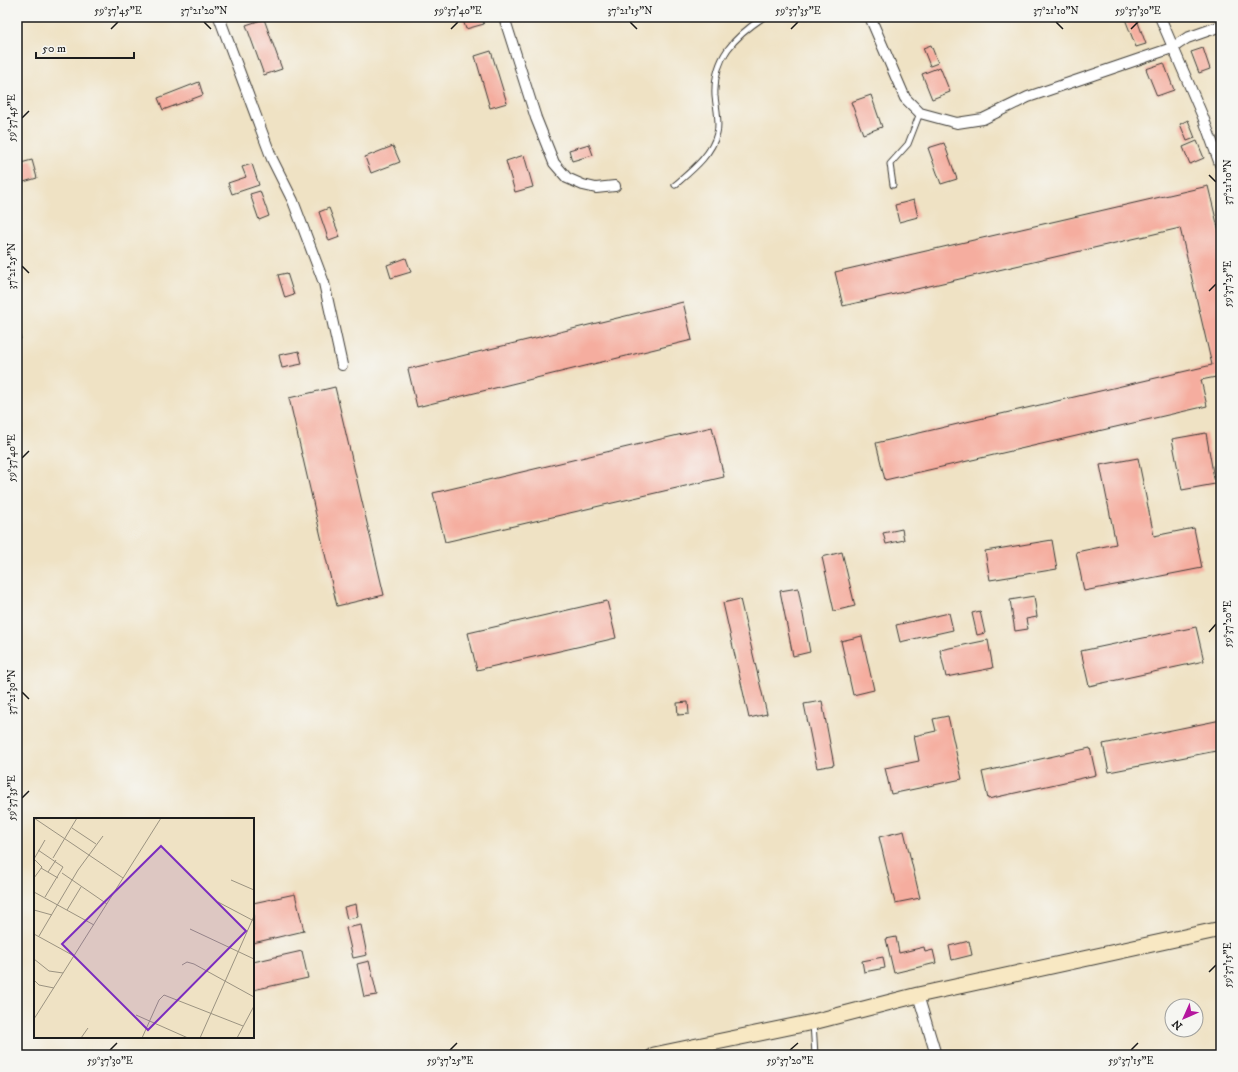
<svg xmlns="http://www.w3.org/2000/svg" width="1238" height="1072" viewBox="0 0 1238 1072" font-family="'IM FELL DW Pica',serif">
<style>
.building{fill:#f5ad9f}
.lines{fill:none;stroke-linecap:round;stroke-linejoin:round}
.service-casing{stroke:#3c3a35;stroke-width:7}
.minor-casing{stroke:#3c3a35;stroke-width:12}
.secondary-casing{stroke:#3c3a35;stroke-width:17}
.service{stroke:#fff;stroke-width:5}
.minor{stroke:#fff;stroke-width:10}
.secondary{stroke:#f8e8c3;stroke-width:15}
.ticks{fill:none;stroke:#1c1c1c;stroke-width:1.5}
.inset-road{fill:none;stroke:#9b9381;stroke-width:1}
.view{fill:#7b2cbf;fill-opacity:0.15;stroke:#7b2cbf;stroke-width:2}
.inset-edge{fill:none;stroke:#1c1c1c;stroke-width:2}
.neatline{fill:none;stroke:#1c1c1c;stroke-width:1.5}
.ticks-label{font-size:10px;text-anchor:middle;fill:#1c1c1c}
</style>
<rect width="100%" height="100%" fill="#f6f6f2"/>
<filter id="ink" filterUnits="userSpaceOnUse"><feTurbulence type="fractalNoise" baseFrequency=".025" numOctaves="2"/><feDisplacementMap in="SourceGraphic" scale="8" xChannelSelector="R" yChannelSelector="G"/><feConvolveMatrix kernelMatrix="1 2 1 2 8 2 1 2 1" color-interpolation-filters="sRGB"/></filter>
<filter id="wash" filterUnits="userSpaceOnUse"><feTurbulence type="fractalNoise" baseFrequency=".012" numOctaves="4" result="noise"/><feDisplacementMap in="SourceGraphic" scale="16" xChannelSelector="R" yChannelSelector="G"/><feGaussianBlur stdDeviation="0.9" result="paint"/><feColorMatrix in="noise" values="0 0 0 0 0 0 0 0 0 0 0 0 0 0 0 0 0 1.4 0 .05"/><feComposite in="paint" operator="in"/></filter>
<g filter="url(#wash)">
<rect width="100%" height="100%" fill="#efe2c4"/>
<g id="blocks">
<!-- building -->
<path class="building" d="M 462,17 L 482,17 L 484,24 L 466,29 Z
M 1130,17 L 1136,17 L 1146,44 L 1136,47 L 1125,19 Z
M 264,19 L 282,69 L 264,75 L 246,25 Z
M 931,45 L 938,63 L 930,66 L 923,48 Z
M 1203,48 L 1210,69 L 1199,73 L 1191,52 Z
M 491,51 L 507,103 L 490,108 L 475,56 Z
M 1164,63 L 1174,90 L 1157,96 L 1146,69 Z
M 940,67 L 950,92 L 932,99 L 922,74 Z
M 199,82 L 203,95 L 163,110 L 158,98 Z
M 871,95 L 882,127 L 863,134 L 851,102 Z
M 1188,120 L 1195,138 L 1187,141 L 1180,124 Z
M 1197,141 L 1204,158 L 1190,164 L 1183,147 Z
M 944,143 L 957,179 L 941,184 L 928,148 Z
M 589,144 L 593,155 L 572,161 L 569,150 Z
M 393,146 L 400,162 L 371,173 L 365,157 Z
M 524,155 L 533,187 L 515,192 L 506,161 Z
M 32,160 L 37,178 L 17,184 L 17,164 Z
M 252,164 L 259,185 L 232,194 L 228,183 L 246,177 L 242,167 Z
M 1208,186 L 1221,240 L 1221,376 L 1201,380 L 1207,406 L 885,480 L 876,443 L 1212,365 L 1180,228 L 843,306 L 835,272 Z
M 260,191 L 269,216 L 259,220 L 250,194 Z
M 914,200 L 918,217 L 899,222 L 895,205 Z
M 329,208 L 340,237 L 329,241 L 319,212 Z
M 406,258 L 411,272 L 391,278 L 387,265 Z
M 287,273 L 294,295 L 285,298 L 278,275 Z
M 683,302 L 692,340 L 417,407 L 408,369 Z
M 17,326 L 21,339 L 17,340 Z
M 299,351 L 302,364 L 282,368 L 279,355 Z
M 335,387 L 384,595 L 337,606 L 289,398 Z
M 712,427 L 724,477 L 445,542 L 433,493 Z
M 1206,433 L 1215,484 L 1182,490 L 1172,439 Z
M 1138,458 L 1154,536 L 1194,528 L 1202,568 L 1084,591 L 1076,552 L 1116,544 L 1100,465 Z
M 902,529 L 904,540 L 886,544 L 883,533 Z
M 1052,540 L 1057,569 L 990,580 L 985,551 Z
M 842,552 L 855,606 L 834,611 L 822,557 Z
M 798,588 L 810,652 L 793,656 L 780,591 Z
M 1034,596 L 1037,617 L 1026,619 L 1028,629 L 1015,631 L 1010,600 Z
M 740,599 L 767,714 L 749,718 L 723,603 Z
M 607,601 L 616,638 L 477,670 L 468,633 Z
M 980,611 L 985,633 L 977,635 L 972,613 Z
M 949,613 L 953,630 L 900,642 L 896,625 Z
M 1196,627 L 1204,661 L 1089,686 L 1081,651 Z
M 862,636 L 874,690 L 853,695 L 841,641 Z
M 988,640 L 993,668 L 946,677 L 940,650 Z
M 822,701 L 834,765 L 817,768 L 804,704 Z
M 688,702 L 689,714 L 678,715 L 677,703 Z
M 948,716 L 962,779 L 891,794 L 885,768 L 919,761 L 914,736 L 936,731 L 933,719 Z
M 1221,720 L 1221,750 L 1109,772 L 1103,744 Z
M 1090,748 L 1096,775 L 988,799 L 982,772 Z
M 904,831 L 920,898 L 895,903 L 879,837 Z
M 295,894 L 304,931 L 253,943 L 253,903 Z
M 356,904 L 358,917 L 347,919 L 344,907 Z
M 361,925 L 367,955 L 353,958 L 346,928 Z
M 896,937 L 899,953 L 924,947 L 925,952 L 933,950 L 936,963 L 894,973 L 886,939 Z
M 969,941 L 972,955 L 952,960 L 949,946 Z
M 302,951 L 308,978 L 253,990 L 253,962 Z
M 883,957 L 885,968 L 864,972 L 862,961 Z
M 369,961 L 377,995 L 364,997 L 357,964 Z"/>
</g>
</g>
<g filter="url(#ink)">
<use href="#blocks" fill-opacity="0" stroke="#3c3a35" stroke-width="1"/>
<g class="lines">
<!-- service casing -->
<g class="service-casing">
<path id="service" d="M 675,185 C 691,171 712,155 717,133 C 720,123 716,107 715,96 C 713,58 734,37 764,17
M 893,185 L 890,164 L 908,144 L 920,113
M 813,1023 L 815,1055"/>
</g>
<!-- minor casing -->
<g class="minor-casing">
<path id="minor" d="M 219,17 L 272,159 L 293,201 L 324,283 L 342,365
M 504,17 L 536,118 L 554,163 L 567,178 L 583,185 L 596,188 L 615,186
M 870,17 L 905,98 L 920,113 L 957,123 L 983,119 L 1028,97 L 1172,48 L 1187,38 L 1221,26
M 1160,17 L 1203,117 L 1221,167
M 918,995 L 936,1055
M 708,1043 L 710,1055"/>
</g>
<!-- secondary casing -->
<g class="secondary-casing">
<path id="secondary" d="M 654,1055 L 813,1022 L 918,995 L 1221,929"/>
</g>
<!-- service -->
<use href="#service" class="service"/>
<!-- minor -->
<use href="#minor" class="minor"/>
<!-- secondary -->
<use href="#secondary" class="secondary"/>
</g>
</g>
<!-- ticks -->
<path class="ticks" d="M 204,22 L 211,29M 630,22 L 637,29M 1056,22 L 1063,29M 111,29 L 118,22M 451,29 L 458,22M 791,29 L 798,22M 1131,29 L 1138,22M 22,118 L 29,111M 1209,175 L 1216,182M 22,266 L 29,273M 1209,291 L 1216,284M 22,458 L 29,451M 1209,632 L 1216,624M 22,692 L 29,699M 22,798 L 29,791M 1209,972 L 1216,965M 110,1050 L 117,1043M 450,1050 L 457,1043M 790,1050 L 798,1043M 1131,1050 L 1138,1043"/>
<!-- overview -->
<g transform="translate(34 818)">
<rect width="220" height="220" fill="#efe2c4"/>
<path class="inset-road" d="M 0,0 L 89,60M 38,10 L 62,26M 4,32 L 29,49 L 11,79M 19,40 L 43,0M 7,50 L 24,60M 14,54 L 22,42M 28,55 L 73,86M 0,60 L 8,49 L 0,41 L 11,22M 197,62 L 220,72M 0,74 L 60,107M 184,84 L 220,103M 0,92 L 18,97M 33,92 L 47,69M 156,111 L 220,141M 0,116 L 40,138M 5,118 L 44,52 L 69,18M 0,141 L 15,153 L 29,155M 148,147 L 153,144 L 160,146 L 220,179M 0,162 L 5,167 L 20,170M 102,197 L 154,220M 0,201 L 127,0M 47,220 L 54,210M 108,220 L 125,182 L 130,177 L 209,208M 166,220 L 220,98M 203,220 L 220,188"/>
<path class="view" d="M 127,28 L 212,113 L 114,212 L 28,126 Z"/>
<rect width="220" height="220" class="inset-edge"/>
</g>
<!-- margin -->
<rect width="1238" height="1072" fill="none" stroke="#f6f6f2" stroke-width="44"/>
<!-- north arrow -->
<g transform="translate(1184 1018) rotate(225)"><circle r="19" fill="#f6f6f2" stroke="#9f9f9c"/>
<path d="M0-3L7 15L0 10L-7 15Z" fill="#b5179e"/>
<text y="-6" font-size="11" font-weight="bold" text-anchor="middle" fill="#1c1c1c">N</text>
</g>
<!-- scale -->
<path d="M36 52v6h98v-6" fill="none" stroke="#1c1c1c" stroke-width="2"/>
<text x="42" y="52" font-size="12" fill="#1c1c1c" stroke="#f6f6f2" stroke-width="3" paint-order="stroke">50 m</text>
<rect x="22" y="22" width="1194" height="1028" class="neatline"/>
<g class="ticks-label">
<text x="118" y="14">59°37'45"E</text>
<text x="204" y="14">37°21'20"N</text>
<text x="458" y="14">59°37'40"E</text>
<text x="630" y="14">37°21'15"N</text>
<text x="798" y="14">59°37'35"E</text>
<text x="1056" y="14">37°21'10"N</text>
<text x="1138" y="14">59°37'30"E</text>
<text transform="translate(11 118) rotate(-90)" y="4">59°37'45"E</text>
<text transform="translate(1227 182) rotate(-90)" y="4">37°21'10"N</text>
<text transform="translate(11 266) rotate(-90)" y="4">37°21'25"N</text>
<text transform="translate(1227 284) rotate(-90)" y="4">59°37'25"E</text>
<text transform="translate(11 458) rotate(-90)" y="4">59°37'40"E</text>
<text transform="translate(1227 624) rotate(-90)" y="4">59°37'20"E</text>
<text transform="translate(11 692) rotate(-90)" y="4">37°21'30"N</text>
<text transform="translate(11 798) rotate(-90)" y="4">59°37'35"E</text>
<text transform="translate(1227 965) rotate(-90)" y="4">59°37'15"E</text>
<text x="110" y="1064">59°37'30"E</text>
<text x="450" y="1064">59°37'25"E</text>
<text x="790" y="1064">59°37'20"E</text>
<text x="1131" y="1064">59°37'15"E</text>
</g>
</svg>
